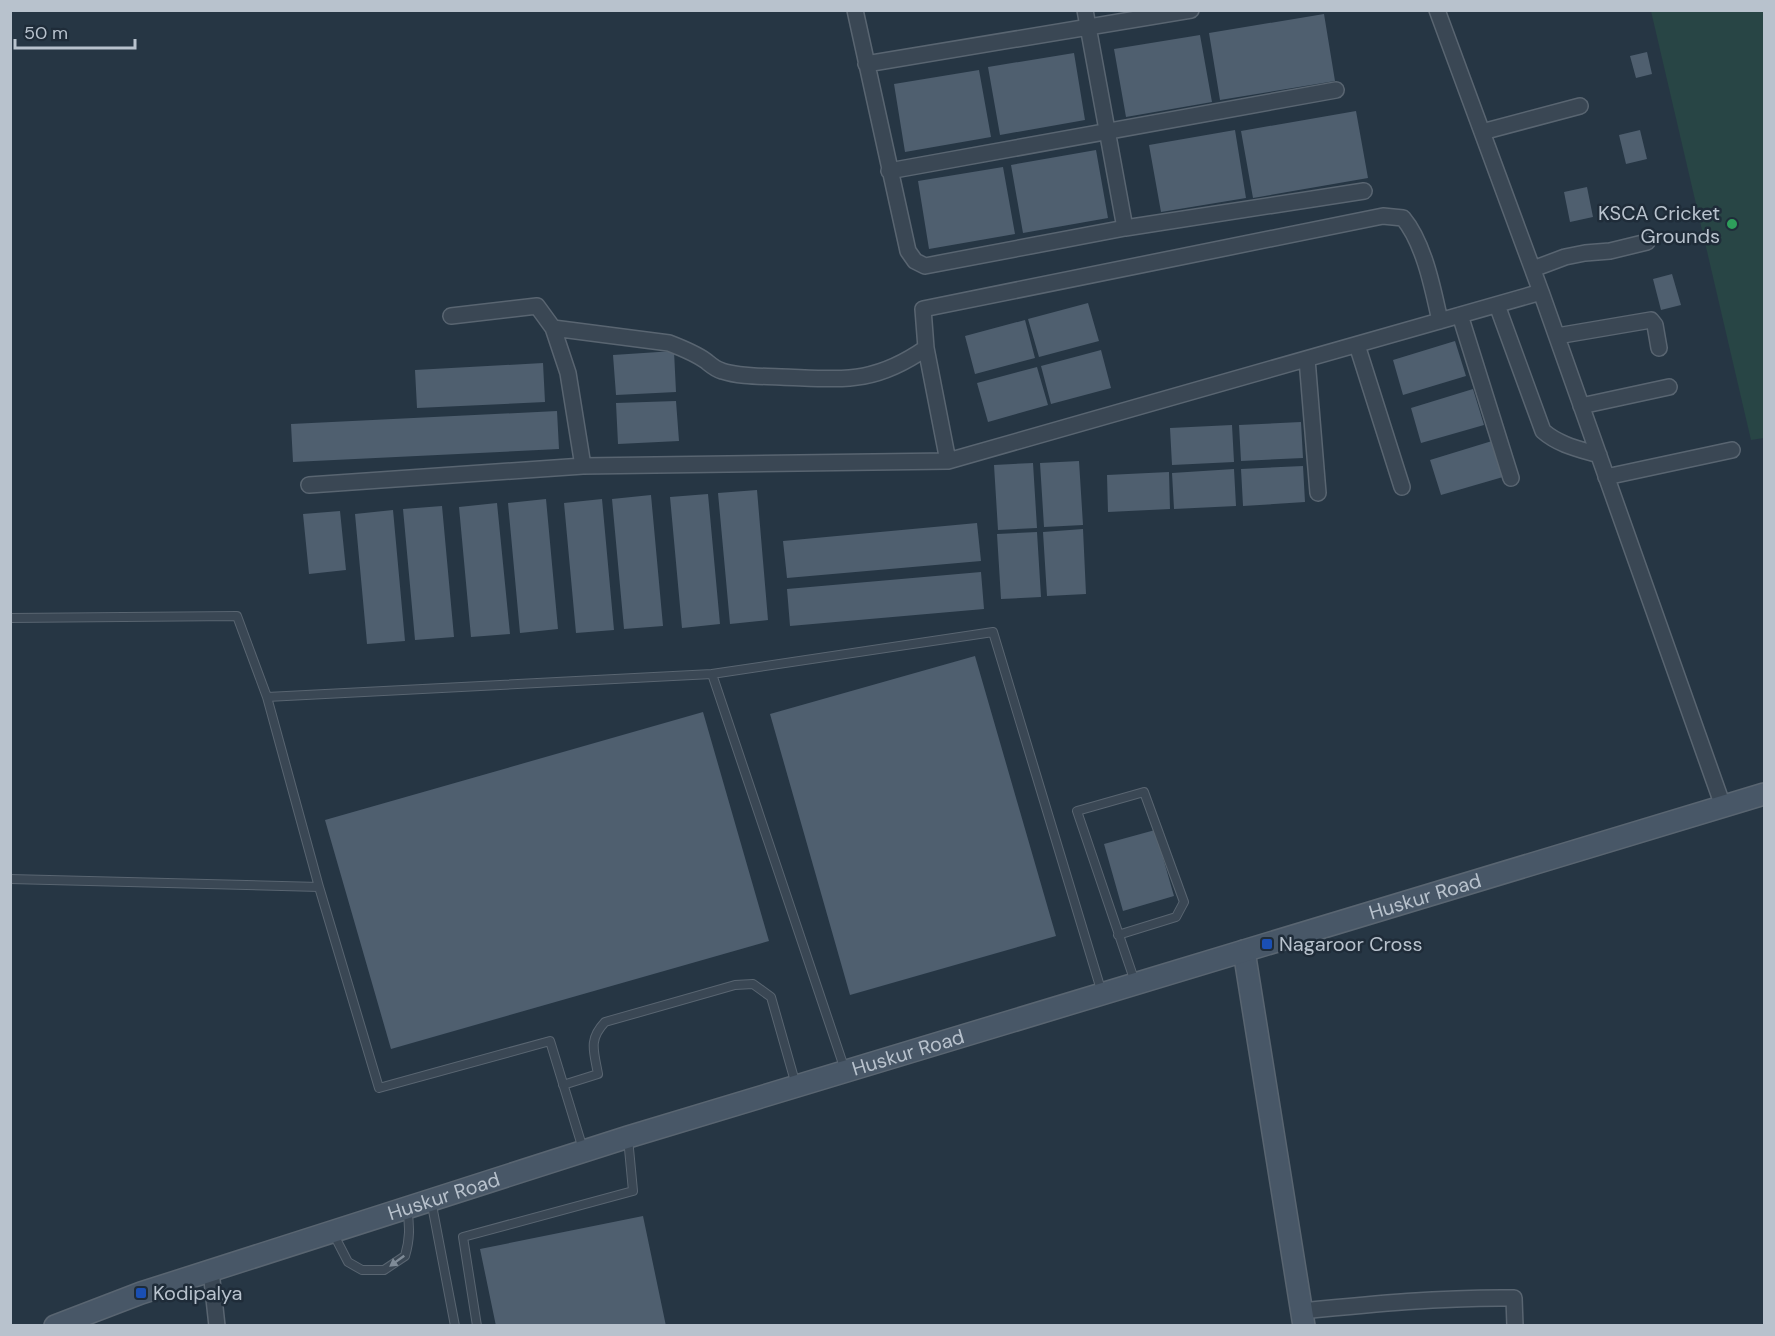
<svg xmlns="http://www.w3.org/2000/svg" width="1775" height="1336" viewBox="0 0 1775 1336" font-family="'DM Sans',sans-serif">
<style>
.green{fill:#284545}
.building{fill:#4f5f6f}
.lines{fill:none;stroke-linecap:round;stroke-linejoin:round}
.lane-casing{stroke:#596571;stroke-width:10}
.street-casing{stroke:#596571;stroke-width:18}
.secondary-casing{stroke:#596571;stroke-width:24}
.lane{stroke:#3a4754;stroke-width:8}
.street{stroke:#3a4754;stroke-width:15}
.secondary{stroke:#485767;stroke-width:21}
.oneway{fill:#7f8b97}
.leisure-dot{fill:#2e9e5b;stroke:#1f2c39;stroke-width:2}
.transit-dot{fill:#1a4fb4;stroke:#1f2c39;stroke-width:2}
.labels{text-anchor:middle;stroke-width:5;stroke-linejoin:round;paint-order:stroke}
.poi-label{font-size:20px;fill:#b8c2cd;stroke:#1f2c39;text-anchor:start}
.street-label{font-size:20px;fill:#b8c2cd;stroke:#1f2c39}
</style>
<rect width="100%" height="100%" fill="#263644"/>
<!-- green -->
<path class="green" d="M 1651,11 L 1764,11 L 1764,438 L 1751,440 Z"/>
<!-- building -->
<path class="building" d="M 1324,14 L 1335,81 L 1220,100 L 1209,33 Z
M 1200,35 L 1212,102 L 1126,117 L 1114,49 Z
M 1647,52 L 1652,74 L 1636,78 L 1630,56 Z
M 1074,53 L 1085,120 L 1000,135 L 988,67 Z
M 979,70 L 991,137 L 905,152 L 894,84 Z
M 1356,111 L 1368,178 L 1253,198 L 1241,131 Z
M 1235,130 L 1246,198 L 1161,212 L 1149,145 Z
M 1640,130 L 1647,159 L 1626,164 L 1619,135 Z
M 1096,150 L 1108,218 L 1023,233 L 1011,165 Z
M 1003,167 L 1015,234 L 929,249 L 918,181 Z
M 1587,187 L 1593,217 L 1570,222 L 1564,192 Z
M 1672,274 L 1681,305 L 1661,310 L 1653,279 Z
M 1088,303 L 1099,341 L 1039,357 L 1028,319 Z
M 1025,320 L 1035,358 L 975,374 L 965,336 Z
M 1455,341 L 1466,376 L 1403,395 L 1393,360 Z
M 1101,350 L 1111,388 L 1051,404 L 1041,366 Z
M 674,351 L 676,392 L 616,395 L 613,355 Z
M 543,363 L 545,402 L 417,408 L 415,370 Z
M 1037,367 L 1048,405 L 988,422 L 977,383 Z
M 1473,389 L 1484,425 L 1421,443 L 1411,408 Z
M 676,401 L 679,441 L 618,444 L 616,403 Z
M 557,411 L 559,449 L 293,462 L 291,424 Z
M 1301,422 L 1303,458 L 1241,461 L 1239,425 Z
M 1232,425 L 1234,462 L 1172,465 L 1170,428 Z
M 1492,441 L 1503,477 L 1441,495 L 1430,460 Z
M 1079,461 L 1083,525 L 1044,527 L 1040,463 Z
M 1033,463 L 1037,528 L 998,530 L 994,465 Z
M 1303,466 L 1305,502 L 1243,506 L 1241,469 Z
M 1234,469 L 1236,506 L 1174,509 L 1172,473 Z
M 1169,472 L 1170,509 L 1108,512 L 1107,475 Z
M 757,490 L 768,620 L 730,624 L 718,493 Z
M 708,494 L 720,624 L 682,628 L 670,497 Z
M 651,495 L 663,626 L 624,629 L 612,499 Z
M 546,499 L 558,629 L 520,633 L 508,503 Z
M 602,499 L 614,630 L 576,633 L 564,503 Z
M 497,503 L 510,634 L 471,637 L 459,507 Z
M 442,506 L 454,637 L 415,640 L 403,509 Z
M 393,510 L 405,641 L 367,644 L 355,514 Z
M 340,511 L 346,570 L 309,574 L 303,514 Z
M 977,523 L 981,561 L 787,578 L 783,541 Z
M 1083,529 L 1086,594 L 1047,596 L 1043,532 Z
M 1037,532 L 1041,597 L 1001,599 L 997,534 Z
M 981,572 L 984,609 L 790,626 L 787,589 Z
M 975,656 L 1056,936 L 850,995 L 770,714 Z
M 703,712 L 769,941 L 391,1049 L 325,820 Z
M 1155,830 L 1174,896 L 1123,911 L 1104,844 Z
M 643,1216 L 666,1326 L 496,1326 L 480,1249 Z"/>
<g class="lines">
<!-- lane casing -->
<g class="lane-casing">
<path id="lane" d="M 10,618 L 237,616 L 267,697 L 319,887
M 712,674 L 993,632 L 1102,993
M 267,697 L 712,674 L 845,1070
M 10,879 L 319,887 L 379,1088 L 550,1041 L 583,1149
M 1118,935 L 1176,917 L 1184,902 L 1144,792 L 1077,811 L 1135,982
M 563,1085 L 598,1074 C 594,1051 588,1040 605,1022 L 735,985 L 753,984 L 771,997 L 796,1085
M 431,1200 L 455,1326
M 333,1233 L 348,1262 L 362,1270 L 384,1270 L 405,1256 C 410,1239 410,1226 407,1209
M 477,1326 L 463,1237 L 633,1191 L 628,1138"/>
</g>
<!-- street casing -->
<g class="street-casing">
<path id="street" d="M 855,10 L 908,251 L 915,261 L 925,266 L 1125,228 L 1085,10
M 1437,10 L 1541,292
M 866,64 L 1191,10
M 1482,132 L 1580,106
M 889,171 L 1336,90
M 1125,228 L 1364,191
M 1533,269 L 1565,257 L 1585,253 L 1610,251 L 1647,242
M 1497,305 L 1543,431 C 1559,445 1579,449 1599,455
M 1460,315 L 1511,478
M 451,316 L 537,306 L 553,328 L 568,373 L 583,466
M 553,328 L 669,343 C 682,348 695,353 706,361 C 711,365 715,369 722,371 C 740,377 761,376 781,377 C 842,379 873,385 926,348
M 1557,336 L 1651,320 L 1655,325 L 1659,348
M 1357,345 L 1402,487
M 1307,359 L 1318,493
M 1581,406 L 1669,387
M 948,461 L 1541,292 L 1723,806
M 1606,477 L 1732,450
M 309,485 L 583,466 L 948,461 L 926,348 L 923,309 L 1383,216 L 1403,218 C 1424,243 1433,289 1440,321
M 211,1271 L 217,1326
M 1302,1311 C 1372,1304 1443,1297 1514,1298 L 1515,1326"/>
</g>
<!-- secondary casing -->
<g class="secondary-casing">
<g id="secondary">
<path d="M 1244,951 L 1304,1326"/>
<path id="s1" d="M 55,1326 L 141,1293 L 628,1137 L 1764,794"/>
</g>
</g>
<!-- lane -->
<use href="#lane" class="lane"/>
<!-- street -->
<use href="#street" class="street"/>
<!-- secondary -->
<use href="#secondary" class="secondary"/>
</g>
<!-- one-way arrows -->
<defs><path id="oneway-solid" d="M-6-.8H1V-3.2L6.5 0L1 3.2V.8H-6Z" transform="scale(1.5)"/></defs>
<use class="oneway" href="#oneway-solid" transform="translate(397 1261) rotate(144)"/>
<!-- markers -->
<circle class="leisure-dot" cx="1732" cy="224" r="6"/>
<g class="transit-dot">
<rect x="1261" y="938" width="12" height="12" rx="3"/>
<rect x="135" y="1287" width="12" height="12" rx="3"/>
</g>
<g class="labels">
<!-- poi labels -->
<g class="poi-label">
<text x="1720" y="220" text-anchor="end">KSCA Cricket<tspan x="1720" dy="23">Grounds</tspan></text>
<text x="1279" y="951">Nagaroor Cross</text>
<text x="153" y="1300">Kodipalya</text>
</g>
<!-- street labels -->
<g class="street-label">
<text dy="7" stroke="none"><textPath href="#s1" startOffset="1436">Huskur Road</textPath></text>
<text dy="7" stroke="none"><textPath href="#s1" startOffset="896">Huskur Road</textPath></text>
<text dy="7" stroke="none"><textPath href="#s1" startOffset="410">Huskur Road</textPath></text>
</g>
</g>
<!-- border -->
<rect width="1775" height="1336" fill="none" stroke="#b8c2cd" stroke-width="24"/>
<!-- scale -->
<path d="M15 39v9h120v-9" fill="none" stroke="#b8c2cd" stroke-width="3"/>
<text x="24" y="39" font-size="18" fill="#b8c2cd" stroke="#1f2c39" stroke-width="4.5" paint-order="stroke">50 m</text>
</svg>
